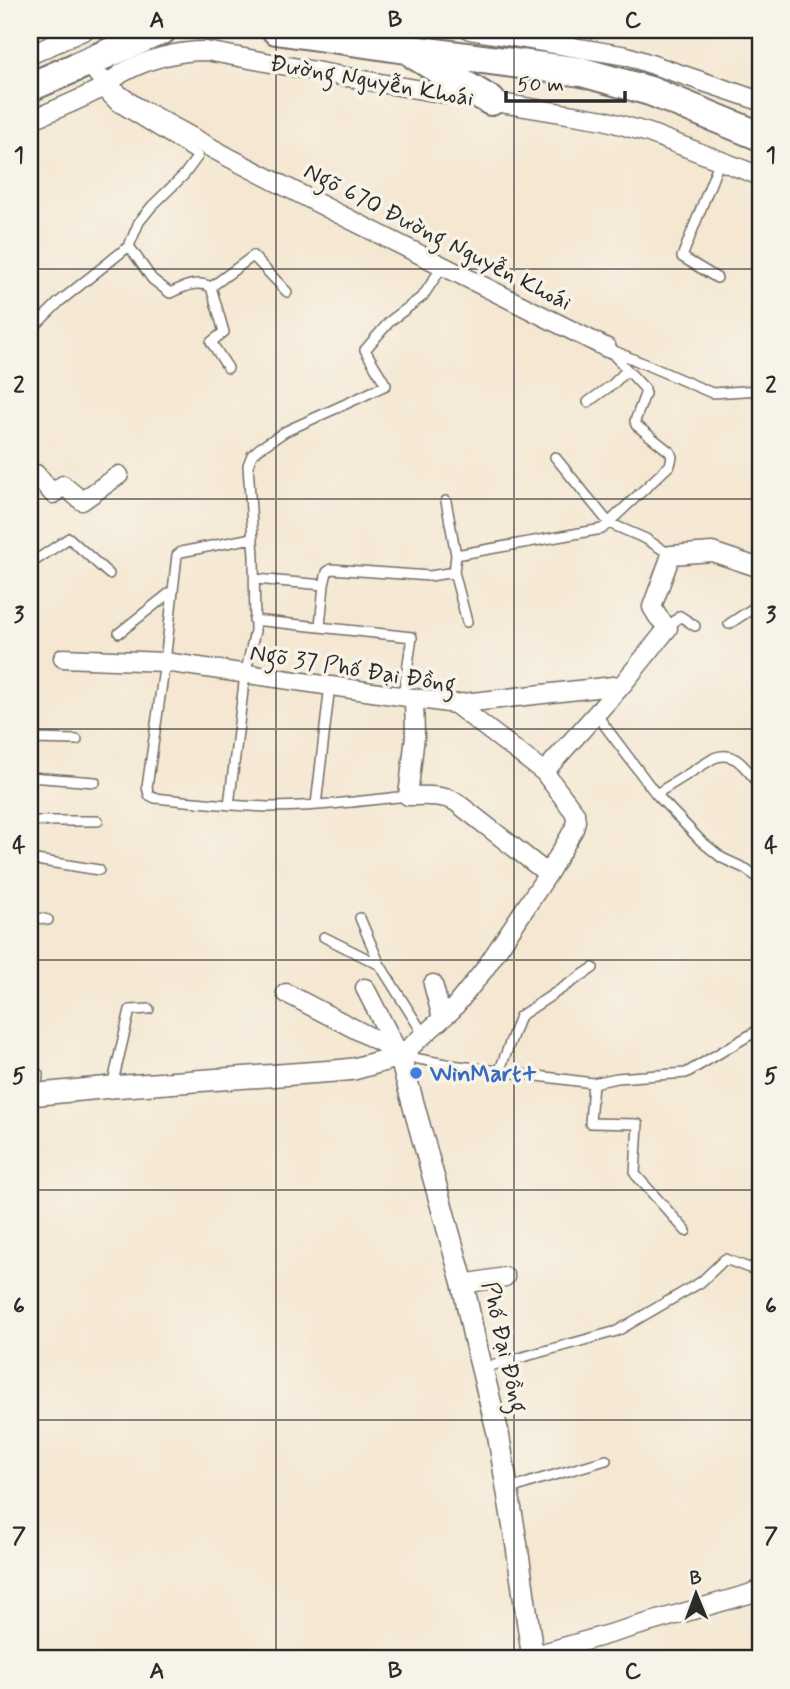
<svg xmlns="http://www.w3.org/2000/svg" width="790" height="1689" viewBox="0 0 790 1689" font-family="Mynerve,sans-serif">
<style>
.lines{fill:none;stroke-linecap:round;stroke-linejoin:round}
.service-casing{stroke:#726d65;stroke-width:12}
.minor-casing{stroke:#726d65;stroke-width:21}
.tertiary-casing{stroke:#726d65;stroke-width:24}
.primary-casing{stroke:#726d65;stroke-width:32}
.service{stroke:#fff;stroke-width:9}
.minor{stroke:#fff;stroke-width:18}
.tertiary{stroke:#fff;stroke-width:21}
.primary{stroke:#fff;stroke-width:28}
.grid{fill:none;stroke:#2b2b2b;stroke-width:2;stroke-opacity:0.55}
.shop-dot{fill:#3f7fe0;stroke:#f7f3e8;stroke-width:2.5}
.labels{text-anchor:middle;stroke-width:7;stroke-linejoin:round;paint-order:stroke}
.street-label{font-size:24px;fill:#2b2b2b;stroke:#f7f3e8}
.shop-label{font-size:24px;font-weight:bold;fill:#366cbe;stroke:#f7f3e8;text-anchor:start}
.neatline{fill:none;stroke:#2b2b2b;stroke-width:2.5}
.grid-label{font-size:23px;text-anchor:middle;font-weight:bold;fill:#2b2b2b}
</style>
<rect width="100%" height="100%" fill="#f7f3e8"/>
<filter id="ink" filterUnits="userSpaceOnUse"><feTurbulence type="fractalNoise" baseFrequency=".0143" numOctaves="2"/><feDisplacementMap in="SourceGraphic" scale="14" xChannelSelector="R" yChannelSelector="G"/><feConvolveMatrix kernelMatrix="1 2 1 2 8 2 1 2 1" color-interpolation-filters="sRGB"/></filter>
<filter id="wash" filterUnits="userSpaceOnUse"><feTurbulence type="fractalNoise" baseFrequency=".00686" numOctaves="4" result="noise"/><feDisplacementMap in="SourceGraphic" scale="28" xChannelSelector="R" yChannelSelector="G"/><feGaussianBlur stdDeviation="1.57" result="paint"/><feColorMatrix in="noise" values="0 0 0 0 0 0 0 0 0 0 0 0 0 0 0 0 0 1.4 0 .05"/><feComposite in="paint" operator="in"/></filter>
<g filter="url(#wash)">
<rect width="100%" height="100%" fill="#f5e7d2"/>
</g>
<g filter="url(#ink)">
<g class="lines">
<!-- service casing -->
<g class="service-casing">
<path id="service" d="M 129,246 L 152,279 L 170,293 C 183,287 197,280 211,287 L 224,332 L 211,342 L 228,368
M 717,278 L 682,257 L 720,160
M 211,287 L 253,256 L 287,292
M 30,331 L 59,302 L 129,246 L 139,222 L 152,206 L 184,175 L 198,156 L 115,105 L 99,89
M 612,350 L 712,393 L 760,390
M 588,402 L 613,384 L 627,370
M 555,457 L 609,523 L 646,539 L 671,555
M 446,501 L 456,555
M 252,538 L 181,552 L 177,555 L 165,662 L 147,787 L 149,795 L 155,798 C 193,802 230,806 268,807 C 315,807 361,801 408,796
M 30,564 L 69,538 L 109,574
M 454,572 L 467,622
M 255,579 L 324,585 L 327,572 L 331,569 L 430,576 L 454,572 L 456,555 L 602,529 L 670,465 L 672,457 L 670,452 L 636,425 L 635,421 L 645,394 L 645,389 L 607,348
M 254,620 L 412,637 L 403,697
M 729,624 L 758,605 L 760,602
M 320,626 L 324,585
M 668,628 L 680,616 L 695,626
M 119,633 L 172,591
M 596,714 L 656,794 L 701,841 L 722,858 L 746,869 L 760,879
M 30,739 L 77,740
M 30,777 L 95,782
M 656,794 L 714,758 C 736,749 746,770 760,785
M 229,805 L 245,675 L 255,631 L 254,556 L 248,465 L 252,455 L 260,448 L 286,431 L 361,397 L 386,385 L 365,350 L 390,321 L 423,296 L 442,267
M 316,805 L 330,685
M 30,821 L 98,821
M 30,859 L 99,870
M 30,916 L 48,920
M 360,918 L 380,965 L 424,1035
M 324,937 L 380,965
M 403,1056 L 451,1065 L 593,1083 L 617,1078 L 686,1073 L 760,1029
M 499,1072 L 520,1016 L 593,968
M 593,1083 L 590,1123 L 638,1124 L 635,1174 L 686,1231
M 112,1086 L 130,1010 L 149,1009
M 36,1094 L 38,1074
M 483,1368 L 617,1331 L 701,1282 L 725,1259 L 749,1268 L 760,1264
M 508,1490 L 537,1480 L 606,1460"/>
</g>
<!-- minor casing -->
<g class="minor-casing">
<path id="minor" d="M 470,30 L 627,56 L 760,101
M 30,55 L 85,30
M 89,63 L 106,85 L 135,106 L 228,157 L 333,211 L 607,348
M 30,120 C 53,111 77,101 100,89 C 108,84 115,78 122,73 C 148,59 178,51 206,51 L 380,83 L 604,120 L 649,133 L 760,176
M 30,479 L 36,474 L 53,494 L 63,485 L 82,501 L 119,475
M 63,658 L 165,662 L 455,704 L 544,772 L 575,813 L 576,821 L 574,829 L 548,874 L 484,970 L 452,1010 L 400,1056 L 365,988
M 414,699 L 415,736 L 408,796 C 424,796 441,794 456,802 L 548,874
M 455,704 L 622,685
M 544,772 L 622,685 L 668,628 L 658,617 L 652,607 L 671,555 L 712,552 L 760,568
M 433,984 L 442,1018
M 286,993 L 397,1051
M 463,1284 L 505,1277
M 532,1656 L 749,1594 L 760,1589"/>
</g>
<!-- tertiary casing -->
<g class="tertiary-casing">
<path id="tertiary" d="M 30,1095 L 111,1087 L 335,1071 L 354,1069 L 400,1056 L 463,1284 L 474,1337 L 498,1433 L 517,1547 L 533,1659"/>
</g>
<!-- primary casing -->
<g class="primary-casing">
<path id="primary" d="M 276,30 L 406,49 L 582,72 L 650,91 L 760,136
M 415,55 L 491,101
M 30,87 L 162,30"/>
</g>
<!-- service -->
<use href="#service" class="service"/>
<!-- minor -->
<use href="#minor" class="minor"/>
<!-- tertiary -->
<use href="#tertiary" class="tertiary"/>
<!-- primary -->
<use href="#primary" class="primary"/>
</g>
</g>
<!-- grid -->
<path class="grid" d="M 276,30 L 276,1659M 514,30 L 514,1659M 30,269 L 760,269M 30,499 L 760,499M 30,729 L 760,729M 30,960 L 760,960M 30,1190 L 760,1190M 30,1420 L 760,1420"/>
<!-- markers -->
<circle class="shop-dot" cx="416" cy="1073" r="7"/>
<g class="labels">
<!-- street labels -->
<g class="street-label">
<text transform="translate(372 80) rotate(10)" y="8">Đường Nguyễn Khoái</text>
<text transform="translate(438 236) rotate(27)" y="8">Ngõ 670 Đường Nguyễn Khoái</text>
<text transform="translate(353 668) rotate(9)" y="8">Ngõ 37 Phố Đại Đồng</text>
<text transform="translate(505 1347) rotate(77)" y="8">Phố Đại Đồng</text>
</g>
<!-- shop labels -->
<g class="shop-label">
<text x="430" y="1081">WinMart+</text>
</g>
</g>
<!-- margin -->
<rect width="790" height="1689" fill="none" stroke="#f7f3e8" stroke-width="77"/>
<!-- north arrow -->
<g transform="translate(696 1594) rotate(359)" stroke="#f7f3e8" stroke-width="5" paint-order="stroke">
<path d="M0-5L12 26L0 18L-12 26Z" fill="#2b2b2b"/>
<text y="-10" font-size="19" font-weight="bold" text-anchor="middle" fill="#2b2b2b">B</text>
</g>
<!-- scale -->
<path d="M506 91v10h119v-10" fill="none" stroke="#2b2b2b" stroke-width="3.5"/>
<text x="517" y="91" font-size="21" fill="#2b2b2b" stroke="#f7f3e8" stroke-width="5" paint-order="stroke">50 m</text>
<rect x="38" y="38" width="714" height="1612" class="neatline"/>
<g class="grid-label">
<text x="157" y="27">A</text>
<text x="395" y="27">B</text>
<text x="633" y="27">C</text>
<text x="19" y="162">1</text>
<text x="771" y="162">1</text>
<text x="19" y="392">2</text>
<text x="771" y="392">2</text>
<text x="19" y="622">3</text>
<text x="771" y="622">3</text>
<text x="19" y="852">4</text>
<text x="771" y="852">4</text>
<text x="19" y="1083">5</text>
<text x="771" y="1083">5</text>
<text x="19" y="1313">6</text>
<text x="771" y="1313">6</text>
<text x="19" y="1543">7</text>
<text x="771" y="1543">7</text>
<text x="157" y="1678">A</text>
<text x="395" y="1678">B</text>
<text x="633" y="1678">C</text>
</g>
</svg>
